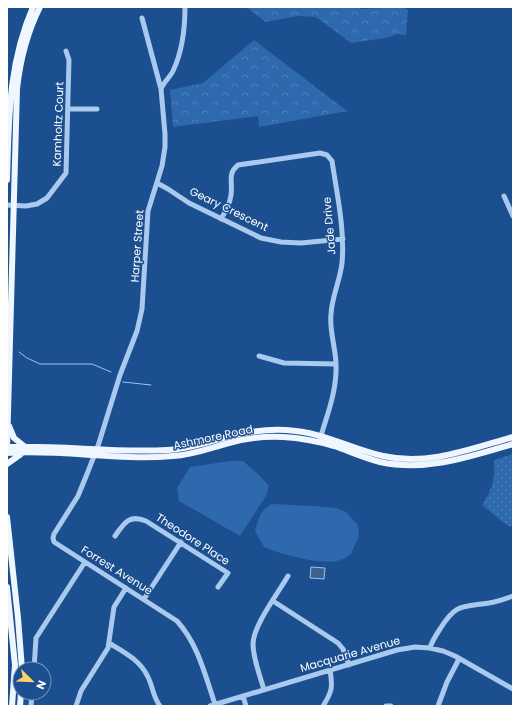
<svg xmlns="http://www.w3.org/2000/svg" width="520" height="713" viewBox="0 0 520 713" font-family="Poppins,sans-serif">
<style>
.forest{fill:url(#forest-crowns)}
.park{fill:url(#park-dots)}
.pitch{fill:#2e69ad}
.water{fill:#3c6290;stroke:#9cc4f0}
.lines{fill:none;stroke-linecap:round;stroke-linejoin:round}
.stream{stroke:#9cc4f0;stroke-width:1}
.minor{stroke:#a9c9ee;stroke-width:5}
.major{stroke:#f0f6ff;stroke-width:6}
.labels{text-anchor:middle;stroke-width:3;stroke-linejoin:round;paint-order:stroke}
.street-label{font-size:11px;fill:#fff;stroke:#1b4f8f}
</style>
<defs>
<pattern id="forest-crowns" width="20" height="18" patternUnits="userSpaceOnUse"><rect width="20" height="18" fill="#2e69ad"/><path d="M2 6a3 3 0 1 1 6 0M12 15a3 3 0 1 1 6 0" fill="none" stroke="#4d80b9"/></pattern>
<pattern id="park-dots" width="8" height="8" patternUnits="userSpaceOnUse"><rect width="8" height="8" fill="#2e69ad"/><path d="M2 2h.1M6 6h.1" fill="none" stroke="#4d80b9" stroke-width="1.8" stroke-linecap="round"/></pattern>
</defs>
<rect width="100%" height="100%" fill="#1b4f8f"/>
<!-- forest -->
<path class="forest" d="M 246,7 L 359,7 L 361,9 L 403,7 L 408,10 L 406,35 L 397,34 L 385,38 L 351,43 L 316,17 L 297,16 L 266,22 Z
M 254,40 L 347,111 L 259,127 L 258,116 L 173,127 L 170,90 L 203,83 Z"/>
<!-- park -->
<path class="park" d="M 513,454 L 513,526 L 508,526 L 482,505 C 493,487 495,481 494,460 Z"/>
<!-- pitch -->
<path class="pitch" d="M 230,461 L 243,461 L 259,475 L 269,486 L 266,496 L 240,536 L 179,501 L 177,488 L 190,467 Z
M 272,504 L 314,506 L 336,508 L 346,512 L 358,525 L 359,536 L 351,554 C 348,556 344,559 340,560 C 323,566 280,554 264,547 L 255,531 C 259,518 259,511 272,504 Z"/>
<!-- water -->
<path class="water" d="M 311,567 L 325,568 L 324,579 L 310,578 Z"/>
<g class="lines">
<!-- stream -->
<path class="stream" d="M 19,352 L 27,358 L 40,364 L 92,364 L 111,372
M 123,382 L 151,385"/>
<!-- minor -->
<path class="minor" d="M 142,18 L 161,89 L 165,134 L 165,147 L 162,166 L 148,211 L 142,309 L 137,331 L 120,375 L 98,446 L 87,474 L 78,496 L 54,534 L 53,538 L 54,542 L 177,621 C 198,644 205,675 215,704
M 161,89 C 164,82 170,77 173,71 C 183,50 185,29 185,7
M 69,109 L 97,109
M 157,183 L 168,189 L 189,203 L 261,238 L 281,242 L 301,243 L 343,239
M 504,196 L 513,216
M 7,205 L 26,206 L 37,204 L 47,198 L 66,173 L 69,60 L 66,51
M 221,219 C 226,211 230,203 231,195 C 233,182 227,174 238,165 L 320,153 L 327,155 L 332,161 C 337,194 345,230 342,263 C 340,281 332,296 331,314 C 329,331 336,348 336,365 C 337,391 327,415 320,439
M 259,356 L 284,363 L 336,364
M 115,536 C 124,523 129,514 146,521 L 228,573 L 218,587
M 144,599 L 181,542
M 273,601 L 338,643 L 343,649 L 349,665
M 109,643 C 124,652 140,660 148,677 C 153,687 153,697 160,706
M 430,648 C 432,641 436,635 440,629 C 456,603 462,607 489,603 C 497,602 505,599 513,596
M 34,669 L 36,638 L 85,562
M 264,690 C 260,675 253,659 253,644 C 253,626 278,593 288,576
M 243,696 L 246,706
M 31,706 L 32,693
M 76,706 L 81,691 L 108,648 L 114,607 L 126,588
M 210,706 L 397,650 L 415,647 L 430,648 L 443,651 L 455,656 L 513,689
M 323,706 C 332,692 333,687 330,670
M 386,706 L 391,706
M 438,706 L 447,682 L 459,659"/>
<!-- major -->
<path class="major" d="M 7,180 C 9,118 8,65 33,7
M 9,426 L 14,438 L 24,446
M 7,447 C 61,445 114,453 167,450 C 191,449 212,440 235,435 C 252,431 269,429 286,430 C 323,432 349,448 383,456 C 428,466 470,449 513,437
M 7,448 L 17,89 C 20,61 27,33 40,7
M 7,453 C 62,449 118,461 173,456 C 193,455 210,448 229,443 C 247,438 265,436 283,437 C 301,438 317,441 334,446 C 349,451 364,458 380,462 C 426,472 469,457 513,444
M 7,464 L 21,454
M 7,517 L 18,618 L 22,669
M 7,587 L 15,665 L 12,706
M 20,706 L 21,693"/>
</g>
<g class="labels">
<!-- street labels -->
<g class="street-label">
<text transform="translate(58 124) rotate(-88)" y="4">Kamholtz Court</text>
<text transform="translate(229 209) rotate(26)" y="4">Geary Crescent</text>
<text transform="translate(329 226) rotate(-95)" y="4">Jade Drive</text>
<text transform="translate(137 246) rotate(-86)" y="4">Harper Street</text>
<text transform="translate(213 437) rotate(-12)" y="4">Ashmore Road</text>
<text transform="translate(193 539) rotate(33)" y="4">Theodore Place</text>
<text transform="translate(117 570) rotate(32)" y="4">Forrest Avenue</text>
<text transform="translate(350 654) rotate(-16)" y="4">Macquarie Avenue</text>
</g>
</g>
<!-- border -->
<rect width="520" height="713" fill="none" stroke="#ffffff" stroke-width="16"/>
<!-- north arrow -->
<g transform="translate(32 681) rotate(113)"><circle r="19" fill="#1b4f8f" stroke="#7695bc"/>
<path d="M0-3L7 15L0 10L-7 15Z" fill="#ffd166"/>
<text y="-6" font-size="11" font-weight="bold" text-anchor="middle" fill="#ffffff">N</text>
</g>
</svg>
